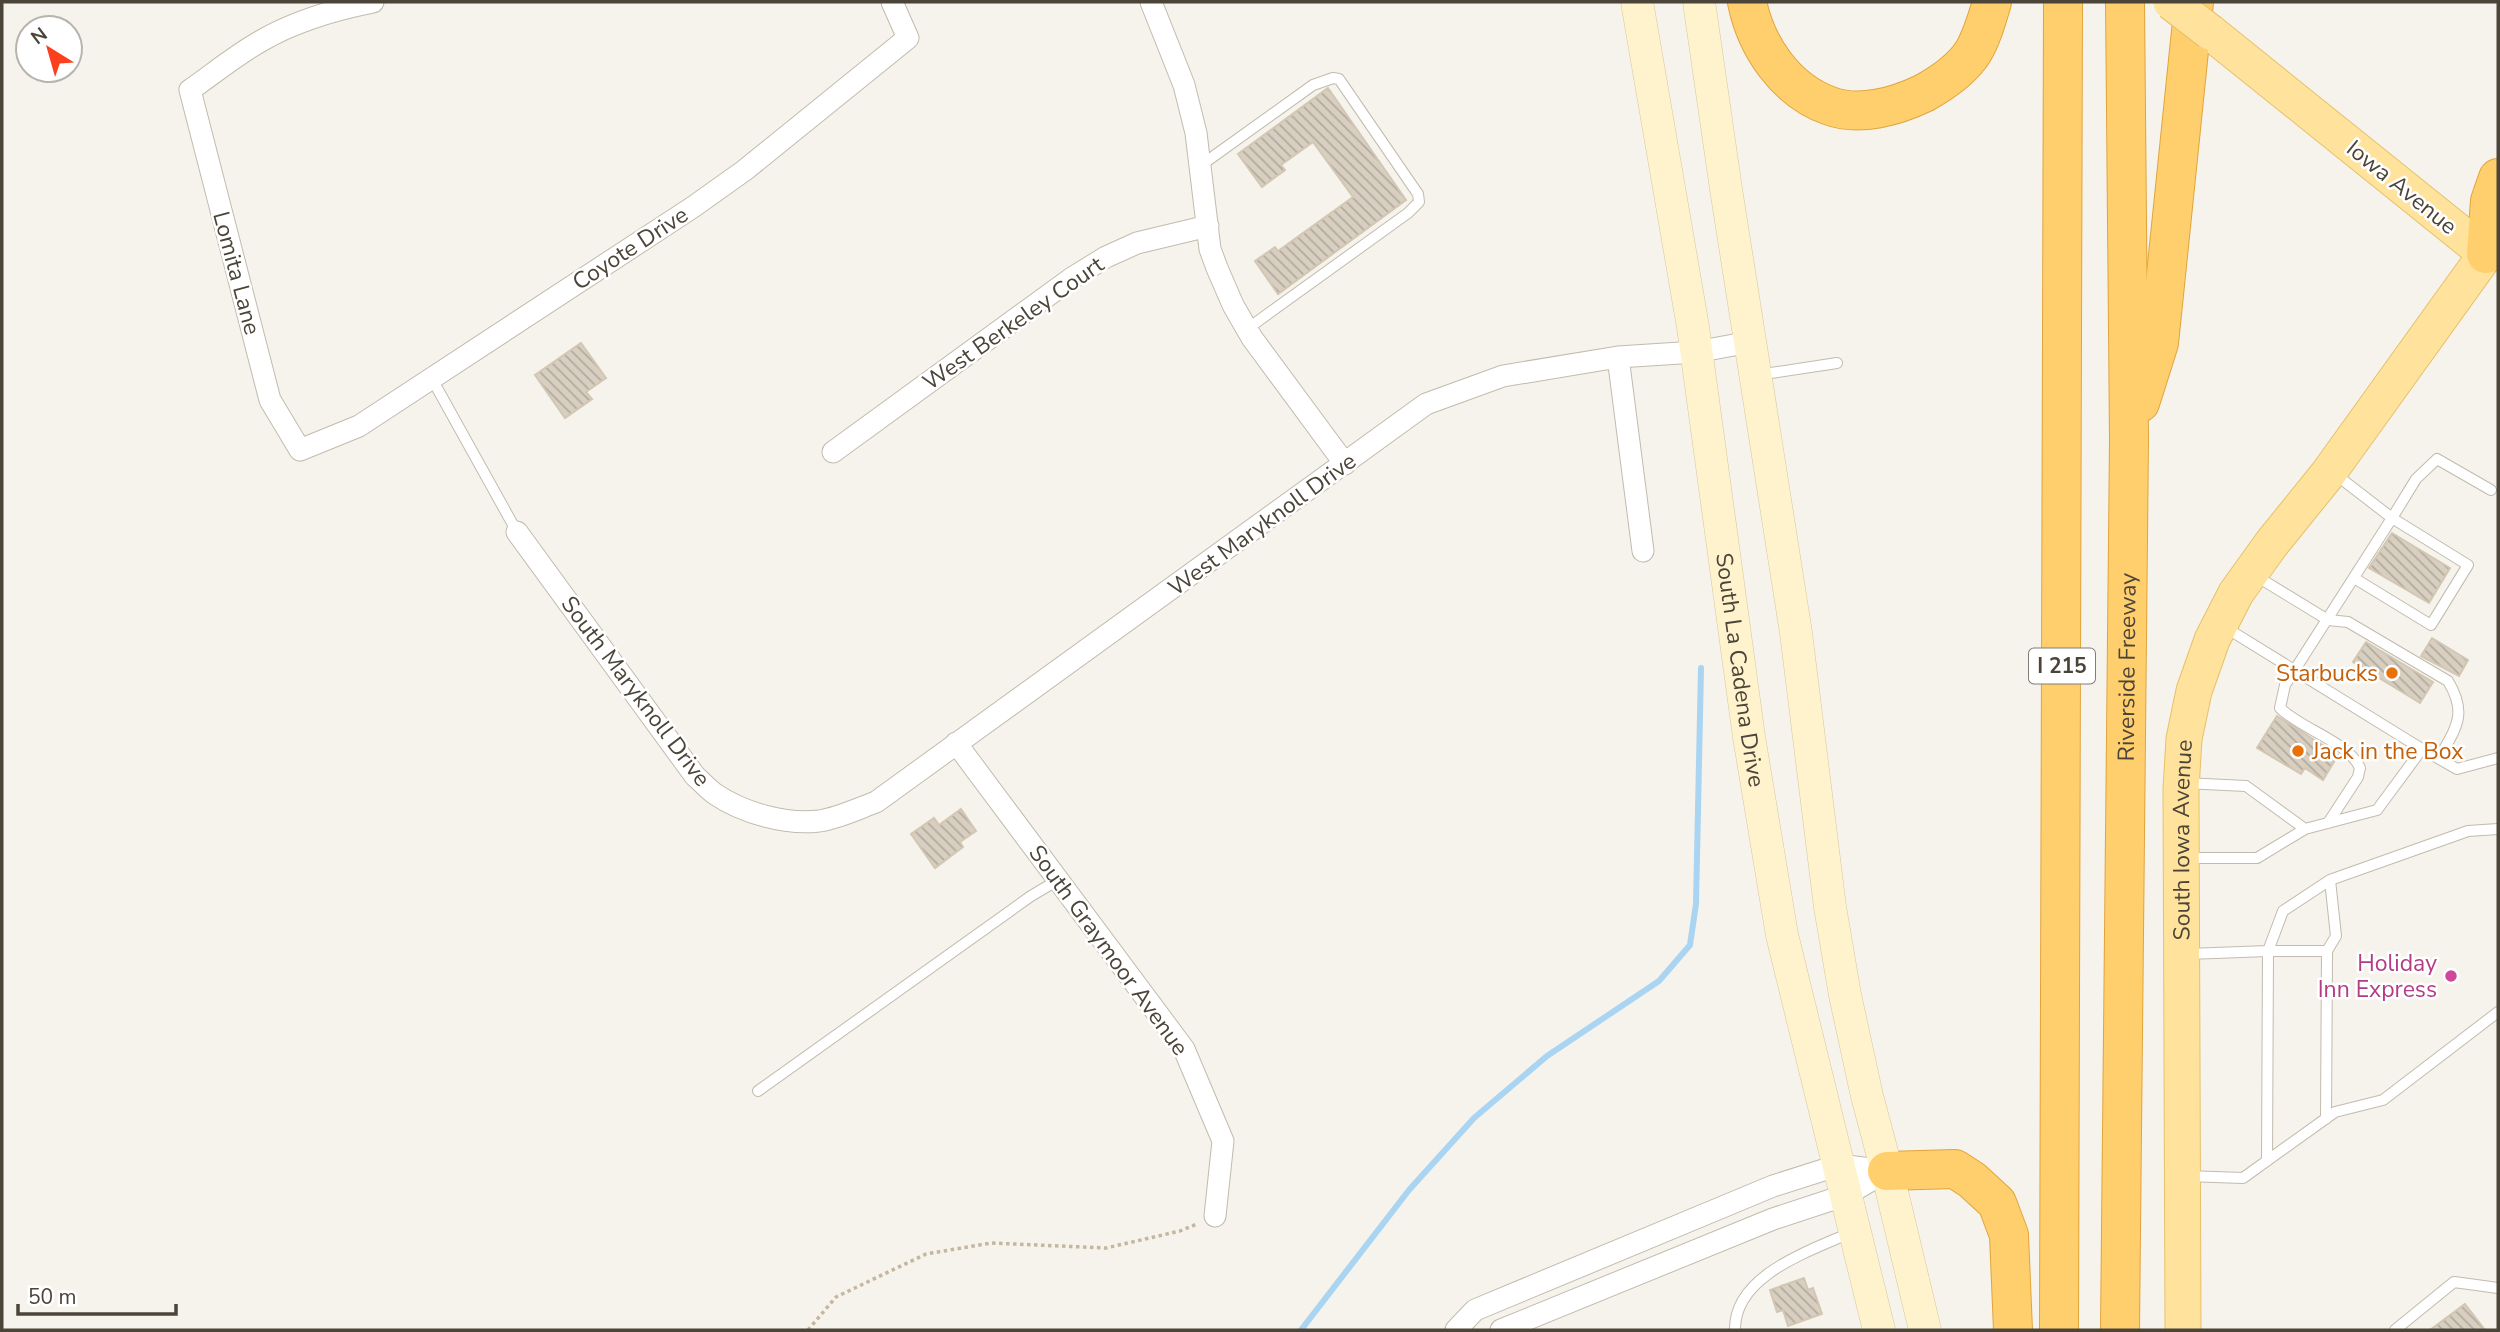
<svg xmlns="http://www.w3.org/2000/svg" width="2500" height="1332" viewBox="0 0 2500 1332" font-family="'Nunito Sans',sans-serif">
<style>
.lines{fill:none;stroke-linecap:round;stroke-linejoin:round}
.stream{stroke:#a9d4f2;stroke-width:6}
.building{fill:url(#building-back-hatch);stroke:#d3c7b4;stroke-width:2}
.lane-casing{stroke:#c2bbae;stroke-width:12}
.street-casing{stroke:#c2bbae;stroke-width:23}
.secondary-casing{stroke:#d6c79b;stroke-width:33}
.primary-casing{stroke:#e6c16a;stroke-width:37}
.highway-casing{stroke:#e0a43c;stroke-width:40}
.path{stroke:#c4b79f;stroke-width:3.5;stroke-dasharray:3.5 3.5;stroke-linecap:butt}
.lane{stroke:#fff;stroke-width:10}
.street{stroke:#fff;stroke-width:21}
.secondary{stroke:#fff3cd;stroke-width:32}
.primary{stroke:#ffe39c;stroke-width:35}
.highway{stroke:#ffcf6e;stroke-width:38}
.primary-bridge-casing{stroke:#e6c16a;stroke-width:37;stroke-linecap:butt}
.primary-bridge{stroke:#ffe39c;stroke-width:35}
.food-dot{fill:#e8710a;stroke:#fff;stroke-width:2.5}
.hotel-dot{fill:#d1479c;stroke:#fff;stroke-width:2.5}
.labels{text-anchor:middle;stroke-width:5;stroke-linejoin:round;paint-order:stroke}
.shield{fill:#fff;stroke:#817c74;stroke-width:2}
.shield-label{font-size:21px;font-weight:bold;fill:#4b4439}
.street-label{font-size:23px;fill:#4b4439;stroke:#fff}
.food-label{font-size:23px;fill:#c56008;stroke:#fff;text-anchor:end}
.hotel-label{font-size:23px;fill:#b23c85;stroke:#fff;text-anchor:end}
</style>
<defs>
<pattern id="building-back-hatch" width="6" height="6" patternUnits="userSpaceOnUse" patternTransform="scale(1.75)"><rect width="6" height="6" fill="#d8cfc1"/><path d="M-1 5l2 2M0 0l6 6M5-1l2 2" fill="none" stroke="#b1aa9e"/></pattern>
</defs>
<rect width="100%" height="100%" fill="#f6f3ec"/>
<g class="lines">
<!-- stream -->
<path class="stream" d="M 1301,1330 L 1409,1190 L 1474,1118 L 1547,1056 L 1659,981 L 1690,945 L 1696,904 L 1701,668"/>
</g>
<!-- building -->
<path class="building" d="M 1328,88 L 1406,200 L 1278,294 L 1255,261 L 1275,247 L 1278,251 L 1353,197 L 1313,142 L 1281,165 L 1285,170 L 1262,187 L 1238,154 Z
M 581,343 L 606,378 L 586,392 L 592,399 L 565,418 L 535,375 Z
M 2392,533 L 2450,568 L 2429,603 L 2369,568 Z
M 2432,638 L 2468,660 L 2459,676 L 2421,656 Z
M 2366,642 L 2433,682 L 2420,703 L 2353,662 Z
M 2277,716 L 2338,755 L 2323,780 L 2305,768 L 2301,774 L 2257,748 Z
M 961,809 L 976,831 L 960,842 L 963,847 L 935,868 L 911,834 L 934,818 L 939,825 Z
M 1804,1278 L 1808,1290 L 1813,1288 L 1822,1314 L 1788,1326 L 1783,1310 L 1777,1312 L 1770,1290 Z
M 2465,1304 L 2485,1330 L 2430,1330 Z"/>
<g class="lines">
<!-- lane casing -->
<g class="lane-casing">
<path id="lane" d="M 1200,166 L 1313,85 L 1333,78 L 1339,79 L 1418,194 L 1419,202 L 1408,213 L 1247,329
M 1758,375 L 1837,363
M 432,379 L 517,532
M 2335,474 L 2392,518 L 2416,479 L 2437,459 L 2491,490
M 2256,576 L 2328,620 L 2348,622 L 2448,681 C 2468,714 2456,728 2439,758
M 2422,749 L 2457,769 L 2498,758
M 2184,783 L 2246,786 L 2305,829
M 2328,823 L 2358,777 L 2360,768 C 2349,742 2301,729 2280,708 L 2285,685 L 2392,518 L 2468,565 L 2431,625 L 2354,578
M 2188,858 L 2257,858 L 2305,829 L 2377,810 L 2422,749 L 2223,626
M 2327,951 L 2336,936 L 2330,880
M 2188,954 L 2268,951 L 2283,911 L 2330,880 L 2468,831 L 2498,829
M 758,1091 L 1031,896 L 1058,880
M 2267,1161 L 2268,951 L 2327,951 L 2326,1119
M 2186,1176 L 2243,1178 L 2335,1112 L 2383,1100 L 2498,1012
M 1735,1330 C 1734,1275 1810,1251 1852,1232
M 2395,1330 L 2454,1282 L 2498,1288"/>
</g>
<!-- street casing -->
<g class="street-casing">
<path id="street" d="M 373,2 C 333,10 295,21 261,41 C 236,55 213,74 190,90 L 270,400 L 300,450 L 359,426 L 693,207 L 745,170 L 908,38 L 892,2
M 1151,2 L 1184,85 L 1196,133 L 1210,249 L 1217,268 L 1233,305 L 1252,338 L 1345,464
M 1618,357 L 1643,551
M 833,452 L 1072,278 L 1106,257 L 1137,243 L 1208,226
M 517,532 L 695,776 C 702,782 708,789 715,794 C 743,813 786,825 819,821 C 839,818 857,809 876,802 L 1426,404 L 1503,376 L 1618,357 L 1696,352 L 1750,342
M 956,743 L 1184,1049 L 1223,1141 L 1215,1216
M 1456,1330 L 1475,1310 L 1773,1186 L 1839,1165 L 1887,1171
M 1501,1330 L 1773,1219 L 1846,1195 L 1887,1171"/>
</g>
<!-- secondary casing -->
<g class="secondary-casing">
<g id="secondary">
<path id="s1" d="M 1637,2 L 1693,327 L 1749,737 L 1782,935 L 1879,1330"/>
<path d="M 1699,2 L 1726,189 L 1796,633 L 1830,907 L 1845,995 L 1867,1096 L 1887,1171 L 1925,1330"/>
</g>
</g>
<!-- primary casing -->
<g class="primary-casing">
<g id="primary">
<path id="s2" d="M 2183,1330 L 2181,789 L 2184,739 L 2194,691 L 2212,640 L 2236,593 L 2272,543 L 2327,475 L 2486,254 L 2210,32"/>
</g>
</g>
<!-- highway casing -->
<g class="highway-casing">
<g id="highway">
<path d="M 1747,2 C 1756,46 1785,90 1830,106 C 1860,117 1897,106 1924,93 C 1942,83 1962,69 1973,52 C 1982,37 1987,19 1992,2"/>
<path d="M 2486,254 L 2490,201 L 2498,178"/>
<path d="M 2140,403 L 2159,343 L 2194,2"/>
<path d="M 1887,1171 L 1955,1169 L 1972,1180 L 1997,1203 L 2009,1235 L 2013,1330"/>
<path d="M 2059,1330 L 2063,2"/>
<path id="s3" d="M 2120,1330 L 2129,439 L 2125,2"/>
</g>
</g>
<!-- path -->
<path class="path" d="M 808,1330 L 836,1297 L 926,1254 L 991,1243 L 1106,1248 L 1180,1231 L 1197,1224"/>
<!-- lane -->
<use href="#lane" class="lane"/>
<!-- street -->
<use href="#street" class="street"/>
<!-- secondary -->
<use href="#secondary" class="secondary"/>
<!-- primary -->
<use href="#primary" class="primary"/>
<!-- highway -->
<use href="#highway" class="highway"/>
<!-- primary-bridge casing -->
<g class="primary-bridge-casing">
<path id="primary-bridge" d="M 2171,2 L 2210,32"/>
</g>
<!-- primary-bridge -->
<use href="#primary-bridge" class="primary-bridge"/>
</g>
<!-- markers -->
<g class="food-dot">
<circle cx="2392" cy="673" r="7"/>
<circle cx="2298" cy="751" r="7"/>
</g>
<circle class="hotel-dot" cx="2451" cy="976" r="7"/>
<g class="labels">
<!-- shield labels -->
<rect class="shield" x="2029" y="648.5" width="66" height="35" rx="5"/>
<g class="shield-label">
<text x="2062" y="673">I 215</text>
</g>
<!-- street labels -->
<g class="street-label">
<text transform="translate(2402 187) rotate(39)" y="8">Iowa Avenue</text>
<text transform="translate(630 248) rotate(-33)" y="8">Coyote Drive</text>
<text transform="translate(237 273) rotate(75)" y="8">Lomita Lane</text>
<text transform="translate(1013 323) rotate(-35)" y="8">West Berkeley Court</text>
<text transform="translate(1262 524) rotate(-36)" y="8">West Maryknoll Drive</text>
<text dy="8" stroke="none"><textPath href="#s3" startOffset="663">Riverside Freeway</textPath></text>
<text dy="8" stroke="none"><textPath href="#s1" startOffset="676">South La Cadena Drive</textPath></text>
<text transform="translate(636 691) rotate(53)" y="8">South Maryknoll Drive</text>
<text dy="8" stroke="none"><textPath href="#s2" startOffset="490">South Iowa Avenue</textPath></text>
<text transform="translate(1109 950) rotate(54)" y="8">South Graymoor Avenue</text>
</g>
<!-- food labels -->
<g class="food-label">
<text x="2378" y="681">Starbucks</text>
<text x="2312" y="759" text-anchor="start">Jack in the Box</text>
</g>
<!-- hotel labels -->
<g class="hotel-label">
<text x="2437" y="971">Holiday<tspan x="2437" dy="26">Inn Express</tspan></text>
</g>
</g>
<!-- border -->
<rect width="2500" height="1332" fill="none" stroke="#4b4439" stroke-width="7"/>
<!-- north arrow -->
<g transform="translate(49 49) rotate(323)"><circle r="33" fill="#ffffff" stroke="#b7b4b0" stroke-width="2"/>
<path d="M0-5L12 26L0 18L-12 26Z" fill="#fc3f1d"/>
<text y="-10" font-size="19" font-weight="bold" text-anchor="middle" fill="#4b4439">N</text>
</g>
<!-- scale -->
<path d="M18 1304v10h158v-10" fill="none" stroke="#4b4439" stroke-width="3.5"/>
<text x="28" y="1304" font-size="21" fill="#4b4439" stroke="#ffffff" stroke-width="5" paint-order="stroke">50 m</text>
</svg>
